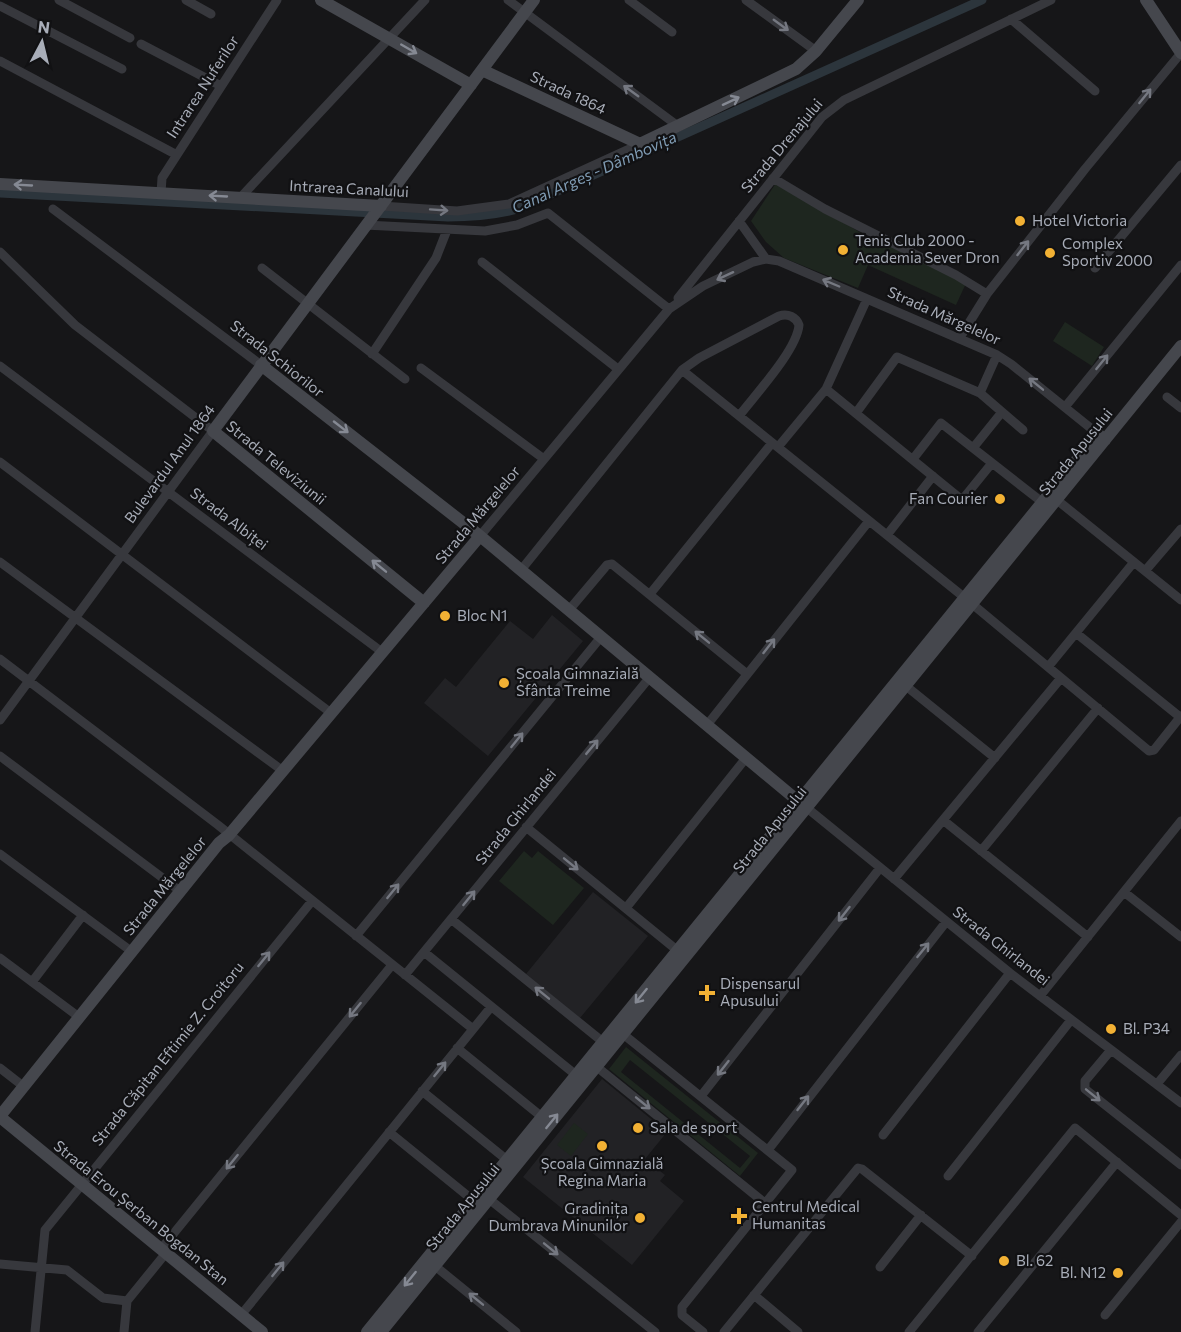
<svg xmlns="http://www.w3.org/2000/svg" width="1181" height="1332" viewBox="0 0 1181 1332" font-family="Commissioner,sans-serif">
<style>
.built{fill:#222225}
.green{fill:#1e261f;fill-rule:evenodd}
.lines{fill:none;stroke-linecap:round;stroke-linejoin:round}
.canal{stroke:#2c353c;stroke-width:9}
.street{stroke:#37383d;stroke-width:9}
.secondary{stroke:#45474d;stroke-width:12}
.oneway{stroke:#757881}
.oneway2{stroke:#858993}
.poi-dot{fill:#f2b134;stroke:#111113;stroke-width:2}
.labels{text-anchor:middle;stroke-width:4.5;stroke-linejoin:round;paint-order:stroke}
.street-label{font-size:15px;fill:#a8adb8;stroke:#111113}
.poi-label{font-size:15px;fill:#a8adb8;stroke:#111113;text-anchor:start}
.water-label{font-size:16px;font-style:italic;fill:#7f9bb3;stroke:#111113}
</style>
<rect width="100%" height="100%" fill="#161618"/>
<!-- built -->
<path class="built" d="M 552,615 L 583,641 L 488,756 L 424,703 L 445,678 L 456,687 L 510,621 L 533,639 Z
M 593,892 L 648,936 L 580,1018 L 526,974 Z
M 602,1079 L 667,1132 L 645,1159 L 665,1175 L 660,1181 L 684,1201 L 632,1265 L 523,1177 Z"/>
<!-- green -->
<path class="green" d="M 776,183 L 873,240 L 877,234 L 968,279 L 956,305 L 868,265 L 858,288 L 784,258 L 766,242 L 751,221 Z
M 1065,322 L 1104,347 L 1092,366 L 1053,341 Z
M 524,851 L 532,858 L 538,851 L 584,888 L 553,925 L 499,881 Z
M 626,1047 L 758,1153 L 740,1176 L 609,1069 ZM 630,1060 L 750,1156 L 740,1168 L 621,1072 Z
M 574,1123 L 588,1134 L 571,1156 L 557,1145 Z"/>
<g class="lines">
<!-- canal -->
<path class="canal" d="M 0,193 L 448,217 C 473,217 495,215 518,209 L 982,0"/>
<!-- street -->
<path class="street" d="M 59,0 L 130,38
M 186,0 L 211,14
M 508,0 L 678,126
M 629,0 L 672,32
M 746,0 L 816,51
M 0,6 L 122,69
M 1011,19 L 1095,91
M 141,44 L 221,86
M 0,61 L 177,155
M 773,178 L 825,209 L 956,275 L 987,294
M 161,193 L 162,178 L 277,0
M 240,198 L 425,0
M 381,206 L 457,211 L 509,204 L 640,144
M 53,209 L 261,365
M 739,221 L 766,259
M 365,225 L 485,231 L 517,225 L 548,213 L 669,309
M 0,252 L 75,325 L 213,431 L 0,720
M 482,262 L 618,369
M 262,268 L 405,379
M 1095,268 L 1181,165
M 678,298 L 822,117 L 844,100 L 1051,0
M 959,339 L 987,294 L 1085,169 L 1181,53
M 372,354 L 436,258 L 447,230
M 0,366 L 382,652
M 421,368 L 544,459
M 682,370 L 965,598 L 1149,751 L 1154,750 L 1181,716
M 826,389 L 962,500 L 992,463
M 980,393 L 997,355
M 1167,397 L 1181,408
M 1065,407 L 1181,265
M 856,413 L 897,357 L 980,393 L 1023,430
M 778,447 L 826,389 L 867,299
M 973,448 L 1002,412
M 913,459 L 941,423 L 1042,502
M 0,462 L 331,713
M 1057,500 L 1181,600
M 887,535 L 933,476
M 480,536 L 669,309 L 703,286 L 753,262 L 766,259 L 779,261 L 997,355 L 1011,364 L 1098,434
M 0,562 L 283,771
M 521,570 L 682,370 L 699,358 L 779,316 C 788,313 796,317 799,325 C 797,350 755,395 739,416
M 1145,571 L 1181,529
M 650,594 L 772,443
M 569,610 L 607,565 L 612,564 L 747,674
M 1076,633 L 1180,717
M 0,659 L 218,825 L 473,1029
M 1048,667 L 1134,562
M 906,686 L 995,758
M 707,725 L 869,521
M 0,756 L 180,891
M 807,808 L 1010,973 L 1181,1103
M 943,820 L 1088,937
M 526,827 L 678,951
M 981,851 L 1098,708
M 0,854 L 131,951
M 894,879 L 1061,678
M 1124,892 L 1181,937
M 626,908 L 746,758
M 451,919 L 603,1042
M 356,936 L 601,637
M 424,952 L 576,1075
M 0,958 L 79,1017
M 405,975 L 650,677
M 32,982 L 83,915
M 1040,996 L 1181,821
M 623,1034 L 792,1170 L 682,1307 L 682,1315 L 703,1332
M 457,1048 L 542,1117
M 1111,1050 L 1085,1081 L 1085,1089 L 1181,1165
M 597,1067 L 766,1204
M 0,1068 L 23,1086
M 1157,1084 L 1181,1055
M 422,1091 L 507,1160
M 701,1096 L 880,868
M 389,1132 L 474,1201
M 883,1135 L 1010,973
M 768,1150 L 946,922
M 948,1176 L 1071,1020
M 489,1199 L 655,1332
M 161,1249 L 392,965
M 0,1264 L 67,1270 L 103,1298 L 127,1301
M 435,1266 L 516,1332
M 880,1267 L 921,1215
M 754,1295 L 798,1332
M 241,1315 L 491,1007
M 1105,1315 L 1181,1222
M 35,1332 L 45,1230 L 312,901
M 124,1332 L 127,1301 L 166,1253
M 724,1332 L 858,1168 L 862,1169 L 972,1256
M 909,1332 L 1075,1128 L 1181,1215
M 978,1332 L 1117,1162"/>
<!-- secondary -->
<path class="secondary" d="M 321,0 L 471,85
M 1146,0 L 1181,53
M 482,70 L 640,144 L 796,69 L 816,51 L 858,0
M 0,184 L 381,206
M 261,365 L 480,536 L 804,806
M 424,603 L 213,431 L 534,0
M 0,1116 L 219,843 L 229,835 L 480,536
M 0,1117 L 262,1332
M 367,1332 L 1098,434 L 1105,440
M 381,1332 L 1181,346"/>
</g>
<!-- one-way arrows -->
<defs><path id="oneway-shaft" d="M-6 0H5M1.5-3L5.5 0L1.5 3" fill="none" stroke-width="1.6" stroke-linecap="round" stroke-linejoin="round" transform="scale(1.5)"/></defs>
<g class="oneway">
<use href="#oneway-shaft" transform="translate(781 25) rotate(36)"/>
<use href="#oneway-shaft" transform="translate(631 91) rotate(-144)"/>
<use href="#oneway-shaft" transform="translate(1145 96) rotate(-51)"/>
<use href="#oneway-shaft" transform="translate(439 210) rotate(4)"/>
<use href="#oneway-shaft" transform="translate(1023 248) rotate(-52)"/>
<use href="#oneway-shaft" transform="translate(725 276) rotate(155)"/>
<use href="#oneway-shaft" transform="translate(831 283) rotate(-157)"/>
<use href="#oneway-shaft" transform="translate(1102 362) rotate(-51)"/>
<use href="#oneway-shaft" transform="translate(1036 384) rotate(-141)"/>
<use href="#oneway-shaft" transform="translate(702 637) rotate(-141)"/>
<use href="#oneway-shaft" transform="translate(769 646) rotate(-52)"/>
<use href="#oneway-shaft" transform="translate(517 740) rotate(-51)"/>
<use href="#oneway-shaft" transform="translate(592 747) rotate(-50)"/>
<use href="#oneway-shaft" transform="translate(571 864) rotate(39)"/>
<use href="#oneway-shaft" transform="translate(393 891) rotate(-51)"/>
<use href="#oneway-shaft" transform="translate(469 898) rotate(-51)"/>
<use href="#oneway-shaft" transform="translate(844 914) rotate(128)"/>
<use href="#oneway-shaft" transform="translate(923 950) rotate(-51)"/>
<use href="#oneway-shaft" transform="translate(264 959) rotate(-51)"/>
<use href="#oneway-shaft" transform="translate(542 993) rotate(-141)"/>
<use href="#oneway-shaft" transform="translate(355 1010) rotate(129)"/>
<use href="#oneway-shaft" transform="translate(723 1068) rotate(128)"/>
<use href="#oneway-shaft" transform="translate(440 1069) rotate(-51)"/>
<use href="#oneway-shaft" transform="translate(1093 1095) rotate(39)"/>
<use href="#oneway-shaft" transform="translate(643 1103) rotate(39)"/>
<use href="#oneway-shaft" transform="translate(803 1103) rotate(-52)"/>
<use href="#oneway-shaft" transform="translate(232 1162) rotate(129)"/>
<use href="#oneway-shaft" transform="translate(551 1249) rotate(39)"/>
<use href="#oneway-shaft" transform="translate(278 1269) rotate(-51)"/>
<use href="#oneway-shaft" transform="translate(476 1299) rotate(-141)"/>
</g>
<g class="oneway2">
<use href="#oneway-shaft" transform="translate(409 49) rotate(30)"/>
<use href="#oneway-shaft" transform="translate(731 101) rotate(-25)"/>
<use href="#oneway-shaft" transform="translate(23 185) rotate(-177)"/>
<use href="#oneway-shaft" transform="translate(218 196) rotate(-177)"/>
<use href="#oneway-shaft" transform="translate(341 427) rotate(38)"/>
<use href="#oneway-shaft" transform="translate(379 566) rotate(-141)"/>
<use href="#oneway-shaft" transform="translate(641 996) rotate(129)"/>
<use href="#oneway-shaft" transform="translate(552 1121) rotate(-51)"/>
<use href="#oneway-shaft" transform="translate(410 1279) rotate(129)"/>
</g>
<!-- markers -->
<g class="poi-dot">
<circle cx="1020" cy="221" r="6"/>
<circle cx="843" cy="250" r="6"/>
<circle cx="1050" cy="253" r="6"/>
<circle cx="1000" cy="499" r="6"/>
<circle cx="445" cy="616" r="6"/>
<circle cx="504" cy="683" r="6"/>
<path d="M704 984h6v6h6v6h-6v6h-6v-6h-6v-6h6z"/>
<circle cx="1111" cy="1029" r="6"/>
<circle cx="638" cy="1128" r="6"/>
<circle cx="602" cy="1146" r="6"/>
<path d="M736 1207h6v6h6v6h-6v6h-6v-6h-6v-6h6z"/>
<circle cx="640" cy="1218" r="6"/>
<circle cx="1004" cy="1261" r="6"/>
<circle cx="1118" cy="1273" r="6"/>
</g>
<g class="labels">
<!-- street labels -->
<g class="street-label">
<text transform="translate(203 87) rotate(-57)" y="5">Intrarea Nuferilor</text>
<text transform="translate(568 93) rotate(25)" y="5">Strada 1864</text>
<text transform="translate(782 146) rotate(-50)" y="5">Strada Drenajului</text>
<text transform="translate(349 189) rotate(3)" y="5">Intrarea Canalului</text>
<text transform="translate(944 316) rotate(24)" y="5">Strada Mărgelelor</text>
<text transform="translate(277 359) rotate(38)" y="5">Strada Schiorilor</text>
<text transform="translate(1076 452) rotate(-51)" y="5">Strada Apusului</text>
<text transform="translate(276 463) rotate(39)" y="5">Strada Televiziunii</text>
<text transform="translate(170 464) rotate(-54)" y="5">Bulevardul Anul 1864</text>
<text transform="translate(478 515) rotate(-50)" y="5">Strada Mărgelelor</text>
<text transform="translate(229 519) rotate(37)" y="5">Strada Albiței</text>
<text transform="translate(516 817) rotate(-51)" y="5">Strada Ghirlandei</text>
<text transform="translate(770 830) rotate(-51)" y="5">Strada Apusului</text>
<text transform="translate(165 886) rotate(-51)" y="5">Strada Mărgelelor</text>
<text transform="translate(1001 946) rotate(38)" y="5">Strada Ghirlandei</text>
<text transform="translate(168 1054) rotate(-51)" y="5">Strada Căpitan Eftimie Z. Croitoru</text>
<text transform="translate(463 1207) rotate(-51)" y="5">Strada Apusului</text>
<text transform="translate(141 1213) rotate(39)" y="5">Strada Erou Șerban Bogdan Stan</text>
</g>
<!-- poi labels -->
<g class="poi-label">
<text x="1032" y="226">Hotel Victoria</text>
<text x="855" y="246">Tenis Club 2000 -<tspan x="855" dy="17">Academia Sever Dron</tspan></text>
<text x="1062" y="249">Complex<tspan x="1062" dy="17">Sportiv 2000</tspan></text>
<text x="988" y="504" text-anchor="end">Fan Courier</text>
<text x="457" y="621">Bloc N1</text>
<text x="516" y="679">Școala Gimnazială<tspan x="516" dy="17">Sfânta Treime</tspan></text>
<text x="720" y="989">Dispensarul<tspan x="720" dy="17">Apusului</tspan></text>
<text x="1123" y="1034">Bl. P34</text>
<text x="650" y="1133">Sala de sport</text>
<text x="602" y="1169" text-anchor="middle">Școala Gimnazială<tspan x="602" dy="17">Regina Maria</tspan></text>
<text x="752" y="1212">Centrul Medical<tspan x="752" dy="17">Humanitas</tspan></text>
<text x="628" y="1214" text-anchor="end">Gradinița<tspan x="628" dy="17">Dumbrava Minunilor</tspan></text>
<text x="1016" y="1266">Bl. 62</text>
<text x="1106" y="1278" text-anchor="end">Bl. N12</text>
</g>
<!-- water labels -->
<g class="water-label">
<text transform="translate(594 172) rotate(-24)" y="6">Canal Argeș - Dâmbovița</text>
</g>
</g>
<!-- north arrow -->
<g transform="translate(42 42) rotate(7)" stroke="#111113" stroke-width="4.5" paint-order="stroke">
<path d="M0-4.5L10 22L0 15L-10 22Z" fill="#a8adb8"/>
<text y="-9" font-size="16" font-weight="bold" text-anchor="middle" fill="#a8adb8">N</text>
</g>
</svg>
